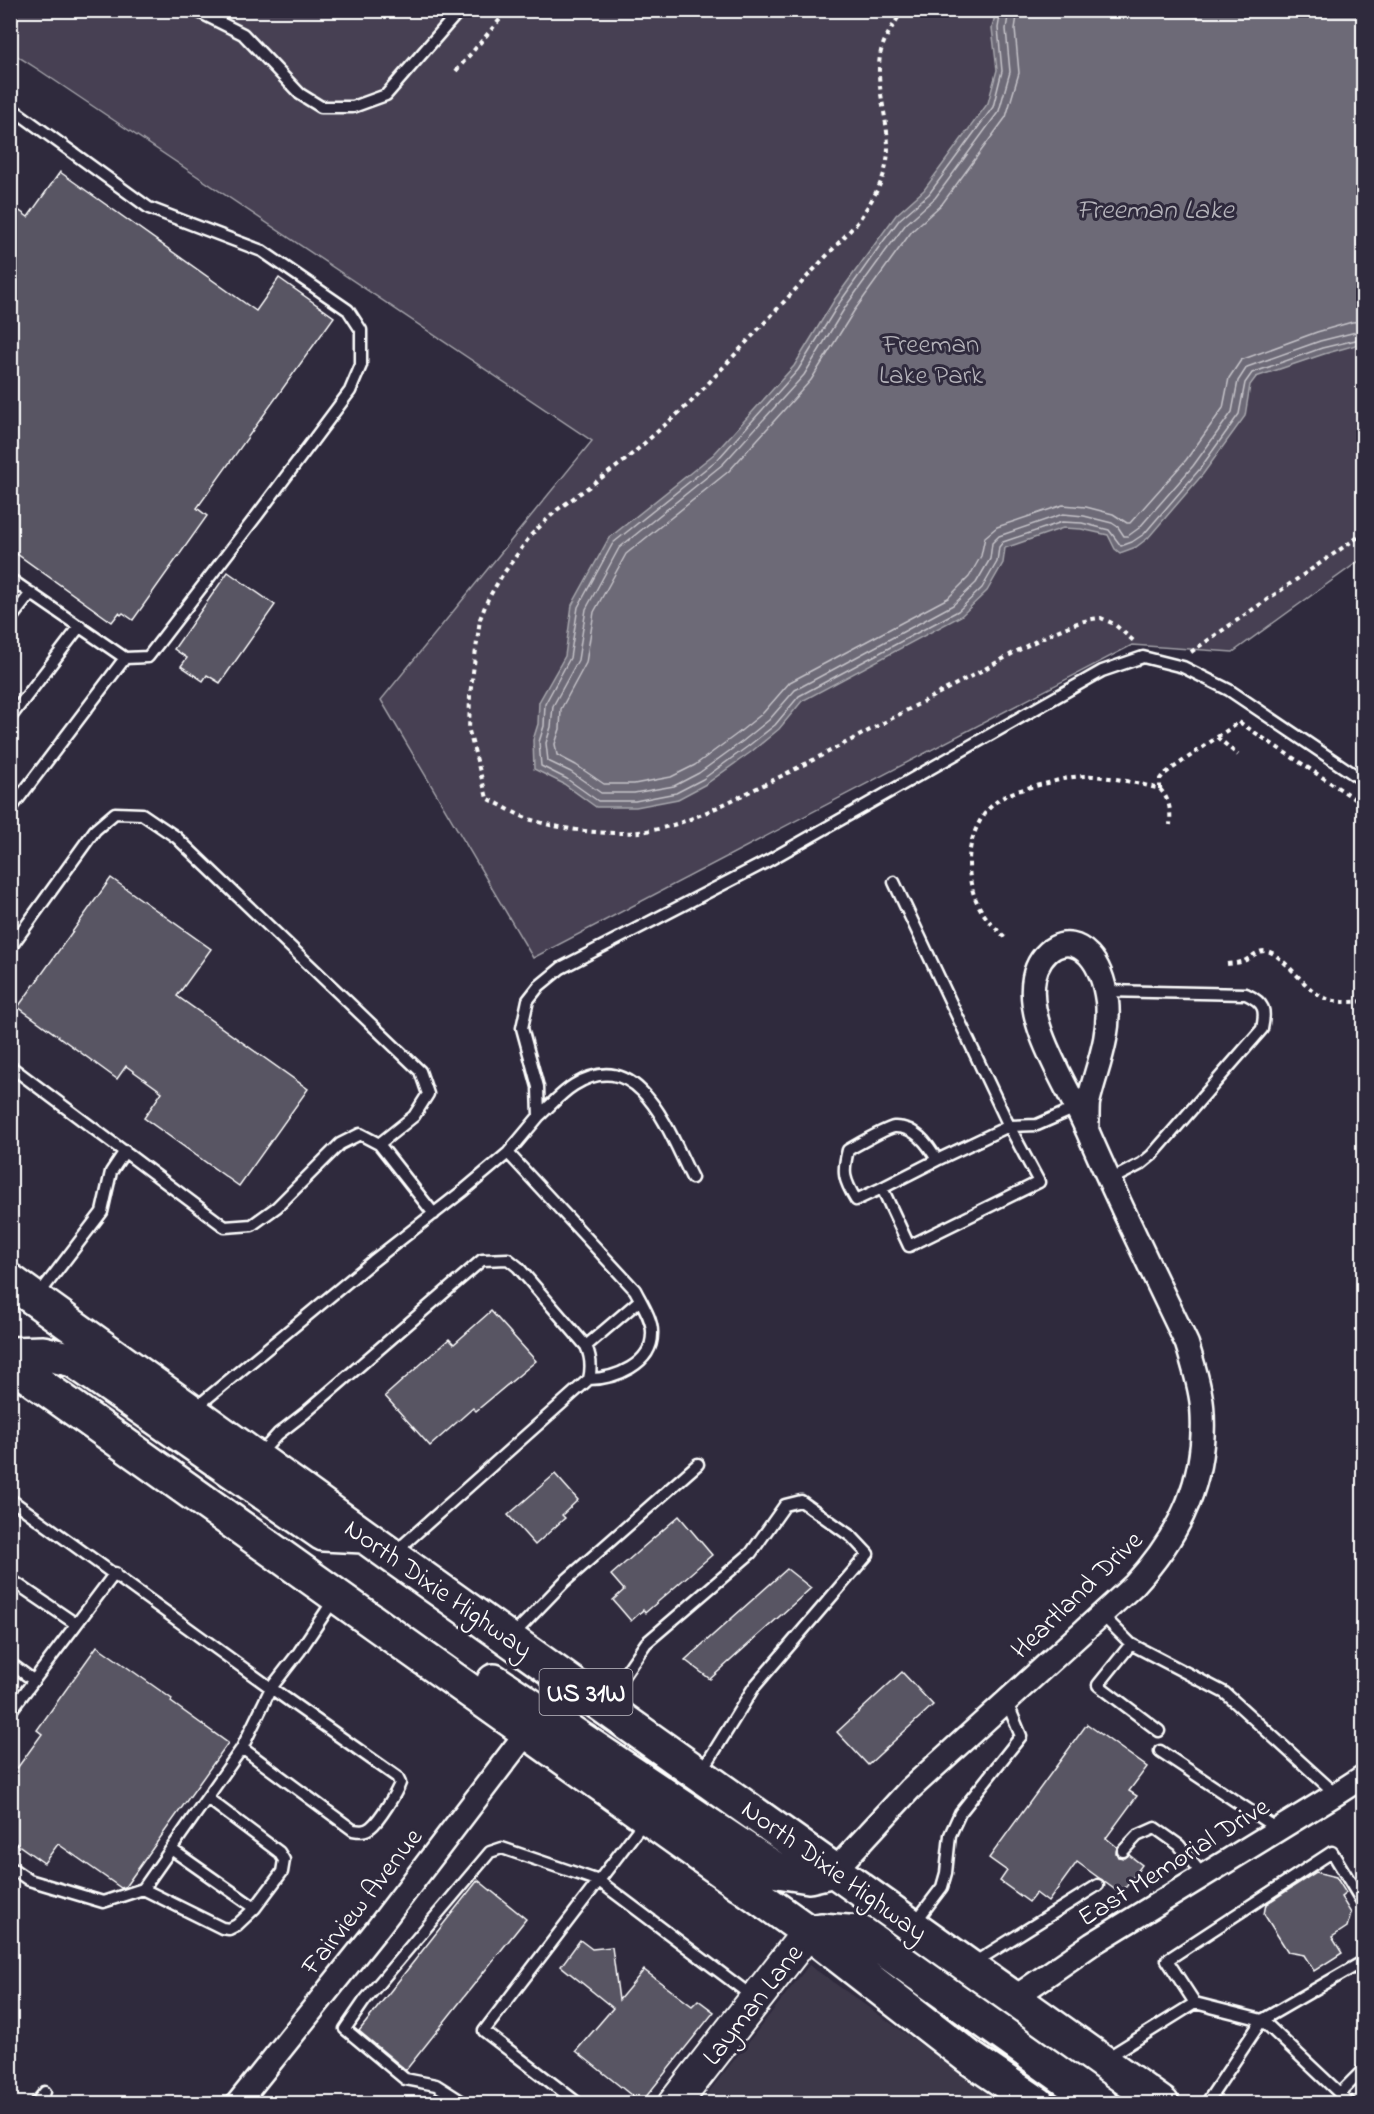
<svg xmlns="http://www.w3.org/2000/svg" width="1374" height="2114" viewBox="0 0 1374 2114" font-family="'Indie Flower',sans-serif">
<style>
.built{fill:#3c3749}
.green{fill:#464152;stroke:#a2a0a8;stroke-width:1.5}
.water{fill:#6d6a77;stroke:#a7a6ad;stroke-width:1.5}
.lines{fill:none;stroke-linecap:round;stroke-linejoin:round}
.shore{stroke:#c5c3c9;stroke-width:1.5}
.building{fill:#595564;stroke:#fff;stroke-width:1.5}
.lane-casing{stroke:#fff;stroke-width:15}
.street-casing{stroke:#fff;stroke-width:27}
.secondary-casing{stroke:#fff;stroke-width:36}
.primary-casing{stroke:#fff;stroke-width:38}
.path{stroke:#fff;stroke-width:4;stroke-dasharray:4.5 4.5;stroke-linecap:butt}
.lane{stroke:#2f2a3d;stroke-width:10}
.street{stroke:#2f2a3d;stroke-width:22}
.secondary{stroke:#2f2a3d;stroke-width:32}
.primary{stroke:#2f2a3d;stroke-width:33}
.labels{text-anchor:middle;stroke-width:6;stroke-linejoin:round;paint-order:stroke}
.shield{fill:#2f2a3d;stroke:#c1bfc5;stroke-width:1.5}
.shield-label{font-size:26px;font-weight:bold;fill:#fff}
.park-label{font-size:27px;fill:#b5b3ba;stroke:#2f2a3d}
.street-label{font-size:27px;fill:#fff;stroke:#2f2a3d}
.water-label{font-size:28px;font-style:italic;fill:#b6b4bb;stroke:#2f2a3d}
</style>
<rect width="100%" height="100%" fill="#2f2a3d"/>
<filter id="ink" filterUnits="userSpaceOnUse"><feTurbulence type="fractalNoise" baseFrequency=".0167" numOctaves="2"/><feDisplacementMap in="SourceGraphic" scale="12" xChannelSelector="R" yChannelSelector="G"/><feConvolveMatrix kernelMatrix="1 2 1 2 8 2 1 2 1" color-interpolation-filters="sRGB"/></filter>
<g filter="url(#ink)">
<!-- built -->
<path class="built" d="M 809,1965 L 1003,2103 L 700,2103 Z"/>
<!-- green -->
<path class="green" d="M 10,11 L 1363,11 L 1363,558 L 1233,652 L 1132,645 L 533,958 L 381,700 L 592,441 L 39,70 L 11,52 Z"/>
<!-- water -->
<path class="water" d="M 996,11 L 1363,11 L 1363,343 L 1324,354 L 1256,377 L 1250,385 L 1245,416 L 1203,474 L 1148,538 L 1136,547 L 1120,553 L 1115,549 L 1108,535 L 1081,529 L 1063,528 L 1005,548 L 1003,563 L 987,591 L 961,616 L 802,701 L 779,729 L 751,752 L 706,784 L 678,799 L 636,807 L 596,807 L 564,784 L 534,769 L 533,740 L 538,724 L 539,702 L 565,656 L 572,605 L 609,538 L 714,454 L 794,366 L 835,299 L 896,215 L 924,190 L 988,103 L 997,70 L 992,28 Z"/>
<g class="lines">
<!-- shore -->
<path class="shore" d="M 1001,10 L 998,28 L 1002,71 L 993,107 L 929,194 L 900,219 L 879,247 L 840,302 L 798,370 L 718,459 L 613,543 L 578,607 L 570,658 L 545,704 L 544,726 L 539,742 L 541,766 L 567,779 L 598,801 L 635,801 L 676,793 L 703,779 L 747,747 L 775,725 L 799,696 L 958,611 L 982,588 L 997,562 L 999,547 L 1003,542 L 1062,522 L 1082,523 L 1109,530 L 1121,546 L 1132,542 L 1144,534 L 1199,470 L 1239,414 L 1245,383 L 1252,373 L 1322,348 L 1364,338
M 1009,10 L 1006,29 L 1010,72 L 999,111 L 935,198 L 906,224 L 885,252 L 846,306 L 804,375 L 723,464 L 619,548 L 586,609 L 578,660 L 553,706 L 551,727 L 546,743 L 548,761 L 571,772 L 601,793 L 634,793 L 674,786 L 699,773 L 743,741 L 769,720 L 795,690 L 953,605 L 976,583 L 990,559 L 992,543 L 999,536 L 1063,514 L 1084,516 L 1112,523 L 1118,527 L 1124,536 L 1128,536 L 1139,528 L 1193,466 L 1232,412 L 1238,381 L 1247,367 L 1320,341 L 1364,330
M 1018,10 L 1015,29 L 1019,73 L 1006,117 L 942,204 L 912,231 L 893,257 L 854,311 L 811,380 L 729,471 L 626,554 L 594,612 L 586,663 L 561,709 L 560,729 L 555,744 L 557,755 L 576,765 L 604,784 L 634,784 L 671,777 L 695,765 L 737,734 L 763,713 L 790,682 L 948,598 L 969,577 L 981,556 L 985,537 L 997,527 L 1063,505 L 1086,507 L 1113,514 L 1127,523 L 1130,523 L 1186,460 L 1223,408 L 1229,378 L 1241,360 L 1317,332 L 1352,322 L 1364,321"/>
</g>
<!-- building -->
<path class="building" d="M 60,172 L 256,311 L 279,278 L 334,317 L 197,508 L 207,516 L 133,620 L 123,613 L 121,615 L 119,613 L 112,622 L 10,549 L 10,204 L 28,217 Z
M 228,572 L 275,605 L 220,683 L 207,675 L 203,681 L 181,666 L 187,658 L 174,649 Z
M 111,878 L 211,949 L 177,996 L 308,1089 L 239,1186 L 144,1118 L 162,1092 L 126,1066 L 117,1079 L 18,1007 Z
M 491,1311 L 536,1361 L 476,1411 L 473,1408 L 430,1446 L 385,1396 L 449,1339 L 454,1344 Z
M 555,1474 L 578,1500 L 562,1515 L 565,1518 L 535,1545 L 508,1515 Z
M 679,1516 L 712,1555 L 645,1613 L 643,1610 L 631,1621 L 613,1600 L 624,1590 L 611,1575 Z
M 787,1569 L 811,1588 L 710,1679 L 685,1660 Z
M 97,1646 L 172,1699 L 171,1702 L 228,1743 L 125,1887 L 121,1888 L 58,1844 L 44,1863 L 10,1839 L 10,1778 L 42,1734 L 37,1730 Z
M 902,1672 L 933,1705 L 868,1765 L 837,1732 Z
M 1087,1724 L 1147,1767 L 1129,1791 L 1137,1796 L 1106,1838 L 1117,1847 L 1116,1853 L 1118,1857 L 1125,1858 L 1129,1855 L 1142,1865 L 1121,1894 L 1077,1862 L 1048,1902 L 1036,1893 L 1029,1902 L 1000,1881 L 1007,1871 L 989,1858 Z
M 1316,1872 L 1336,1877 L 1346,1893 L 1341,1897 L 1351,1913 L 1347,1927 L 1332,1937 L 1342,1953 L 1314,1971 L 1304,1955 L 1288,1952 L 1264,1914 L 1266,1904 Z
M 478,1880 L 526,1919 L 406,2070 L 359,2031 Z
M 580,1940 L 592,1949 L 612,1947 L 619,2000 L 644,1970 L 692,2006 L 698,2000 L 714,2012 L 641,2103 L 576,2051 L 613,2008 L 561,1966 Z"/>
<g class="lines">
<!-- lane casing -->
<g class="lane-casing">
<path id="lane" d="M 195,10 L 243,34 L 300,94 L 321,107 L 353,107 L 386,95 L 460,10
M 10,107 L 149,208 L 262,251 L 348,310 L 361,330 L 361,365 L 350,391 L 258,514 L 148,657 L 125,658
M 10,579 L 125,658 L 10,810
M 10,620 L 31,593
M 10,718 L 80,626
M 894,882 L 1009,1126 L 1037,1125 L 1076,1108
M 10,948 L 95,830 L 115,813 L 142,814 L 176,837 L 420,1071 L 428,1094 L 414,1116 L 379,1144
M 1105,991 L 1246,994 C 1265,1003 1266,1010 1262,1029 L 1152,1155 L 1141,1164 L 1110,1180
M 10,1066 L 225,1227 L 252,1225 L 277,1207 L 340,1144 L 360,1134 L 379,1144 L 434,1214
M 539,1116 C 550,1106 561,1093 574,1085 C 640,1044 669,1133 692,1178
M 1009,1126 L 1039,1182 L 909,1246 L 882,1188 L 937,1160 Z
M 508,1153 L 635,1290 C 641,1302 653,1320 652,1334 C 652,1364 615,1379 589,1379
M 882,1188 L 856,1200 C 844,1180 842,1173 848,1150 C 857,1145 886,1128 894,1127 C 915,1126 928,1144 937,1160
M 37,1297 L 102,1212 L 111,1172 L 125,1151
M 586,1346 L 640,1300
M 194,1409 L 373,1261 L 464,1190 L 508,1153 L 539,1116 L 538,1087 L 522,1028 L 528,1000 L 539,986 L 561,968 L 766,862 L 1102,671 L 1143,657 L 1183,667 L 1229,690 L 1364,781
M 259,1455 L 278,1434 L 305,1413 L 482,1260 L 508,1259 L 518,1267 L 586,1346 C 591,1357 592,1367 589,1379 L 394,1553
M 10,1499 L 271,1688 L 299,1652 L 335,1598
M 10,1579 L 76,1624
M 1101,1614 L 1131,1644 L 1225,1693 L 1336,1794
M 512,1636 L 564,1582 L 698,1464
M 1131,1644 L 1098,1685 L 1159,1731
M 10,1663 L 33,1680
M 604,1704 L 646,1643 L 751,1553 L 785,1505 L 801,1501 L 852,1537 L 868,1554 L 754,1687 L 702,1771
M 10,1712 L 115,1573
M 1160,1751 L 1279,1830
M 171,1849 L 255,1908
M 1123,1851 L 1137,1836 L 1155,1828 L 1179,1845 L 1203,1876
M 10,1867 L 29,1880 L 103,1902 L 143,1889 L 242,1748 L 271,1688 L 397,1777 L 400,1783 C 397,1792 379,1821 371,1827 C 365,1832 359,1831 353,1830 L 242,1748
M 143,1889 L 222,1928 L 229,1929 L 237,1925 L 255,1908 L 282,1872 L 284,1860 L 279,1852 L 207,1798
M 914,1924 L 942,1887 L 946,1873 L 950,1835 L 960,1813 L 1021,1736 L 1006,1700
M 972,1964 L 1098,1885
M 1195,2003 L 1262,2020 L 1206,2104
M 1105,2059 L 1195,2003 L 1167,1960 L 1332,1852 L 1364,1905
M 1339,2094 L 1364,2069
M 35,2104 L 45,2092
M 466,2104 L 436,2085 L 405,2079 L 345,2029 L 365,2000 L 490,1852 L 502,1848 L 599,1881 L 753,1997
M 579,2104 L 484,2031 L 646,1819
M 1351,2104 L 1262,2020 L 1364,1961"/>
</g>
<!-- street casing -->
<g class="street-casing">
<path id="street" d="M 835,1870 L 910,1789 L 1134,1585 C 1181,1534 1208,1477 1202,1406 C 1200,1385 1193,1364 1187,1344 C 1153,1273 1118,1202 1087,1130 C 1069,1087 1025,1026 1034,978 C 1039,951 1066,931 1089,955 C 1100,967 1105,986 1107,1001 C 1111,1037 1096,1069 1088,1103 C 1087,1112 1088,1121 1087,1130
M 1014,1998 L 1092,1944 L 1336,1794 L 1364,1776
M 237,2104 L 377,1929 L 527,1732"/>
</g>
<!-- secondary casing -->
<g class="secondary-casing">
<path id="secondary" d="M 674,2104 L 808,1932"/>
</g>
<!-- primary casing -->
<g class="primary-casing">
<path id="primary" d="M 10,1281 L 391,1555 L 1162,2104
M 10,1354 L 43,1353 L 73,1360 L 323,1534 L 363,1536
M 10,1363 L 808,1932 L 970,2058 L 1038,2104
M 494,1681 L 778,1871 L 809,1876 L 835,1870
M 808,1932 L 821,1930 L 861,1933 L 1101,2104"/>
</g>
<!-- path -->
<path class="path" d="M 903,10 C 895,23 885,36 881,51 C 872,90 896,131 885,170 C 880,189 868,206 857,223 L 691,402 L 623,462 L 557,510 L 531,535 L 501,577 L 488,599 L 480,619 L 470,695 L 469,731 L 487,798 C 501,805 517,815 532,820 C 567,831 617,837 653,830 C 690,823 730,801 763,785 C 837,749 908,709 981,671 C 1011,655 1067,620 1101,618 L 1114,624 L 1136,643
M 456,71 L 508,10
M 1191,652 L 1364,533
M 1217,737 L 1238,755
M 1160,789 L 1160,779 L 1163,775 L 1239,722 L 1364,805
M 1005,937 C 980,915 969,895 969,862 C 969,840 979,815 996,802 C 1010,791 1031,787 1048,783 C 1062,779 1077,775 1093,776 C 1115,778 1138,783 1160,789 C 1170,800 1171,811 1170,825
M 1227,964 C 1234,963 1240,963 1246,960 C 1253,956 1258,950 1267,951 C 1275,953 1281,960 1287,965 C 1315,993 1320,1006 1364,1001"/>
<!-- lane -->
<use href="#lane" class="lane"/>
<!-- street -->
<use href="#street" class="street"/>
<!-- secondary -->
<use href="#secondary" class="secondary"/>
<!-- primary -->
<use href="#primary" class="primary"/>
</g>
</g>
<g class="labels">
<!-- shield labels -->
<rect class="shield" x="539.5" y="1669" width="93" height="46" rx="4.5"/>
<g class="shield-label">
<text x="586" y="1701">US 31W</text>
</g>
<!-- park labels -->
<g class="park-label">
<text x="931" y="352">Freeman<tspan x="931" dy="31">Lake Park</tspan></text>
</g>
<!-- street labels -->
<g class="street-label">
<text transform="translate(439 1588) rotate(35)" y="9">North Dixie Highway</text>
<text transform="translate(1076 1594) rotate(-44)" y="9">Heartland Drive</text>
<text transform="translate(1173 1861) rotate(-32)" y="9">East Memorial Drive</text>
<text transform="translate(835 1870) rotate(36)" y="9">North Dixie Highway</text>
<text transform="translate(361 1901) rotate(-52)" y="9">Fairview Avenue</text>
<text transform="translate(752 2004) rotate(-52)" y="9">Layman Lane</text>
</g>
<!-- water labels -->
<g class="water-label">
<text x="1155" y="218">Freeman Lake</text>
</g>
</g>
<!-- margin -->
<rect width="1374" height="2114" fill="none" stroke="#2f2a3d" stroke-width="36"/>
<rect x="18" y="18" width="1338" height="2078" fill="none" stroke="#fff" stroke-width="2" filter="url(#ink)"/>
</svg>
